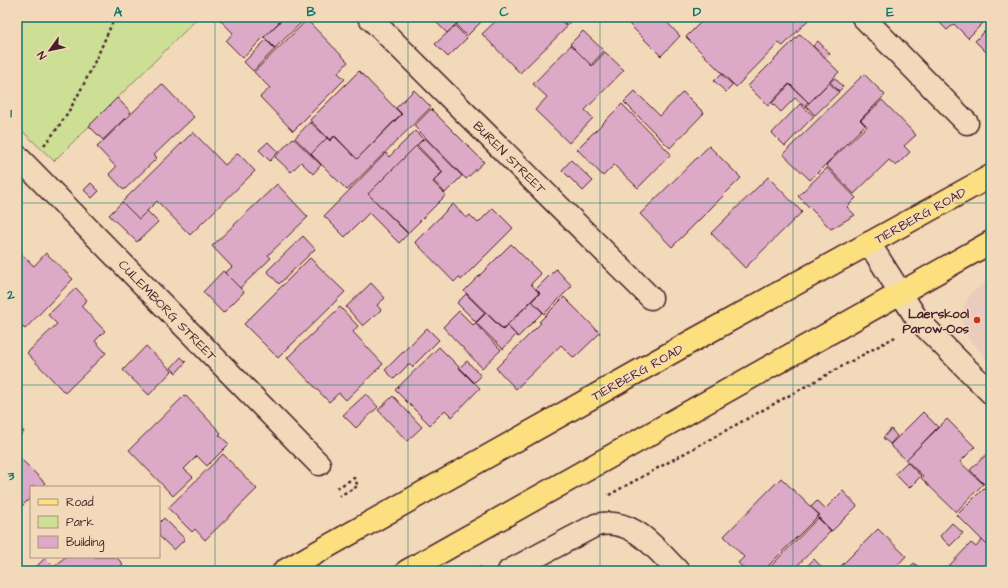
<svg xmlns="http://www.w3.org/2000/svg" width="1008" height="588" viewBox="0 0 1008 588" font-family="'Architects Daughter',sans-serif">
<style>
.built{fill:#ebcbbd}
.green{fill:#ccdf94;stroke:#8b7f60}
.building{fill:#dcaac7;stroke:#4a1f2b}
.lines{fill:none;stroke-linecap:round;stroke-linejoin:round}
.minor-casing{stroke:#4a1f2b;stroke-width:25}
.major-casing{stroke:#4a1f2b;stroke-width:25}
.path{stroke:#4a1f2b;stroke-width:2.5;stroke-dasharray:3 3;stroke-linecap:butt}
.minor{stroke:#f2d9b9;stroke-width:22}
.major{stroke:#fce080;stroke-width:22}
.grid{fill:none;stroke:#0f766e;stroke-width:1;stroke-opacity:0.55}
.poi-dot{fill:#c8321e;stroke:#f2d9b9;stroke-width:1.5}
.labels{text-anchor:middle;stroke-width:3;stroke-linejoin:round;paint-order:stroke}
.street-label{font-size:13px;fill:#4a1f2b;stroke:#f2d9b9}
.poi-label{font-size:13px;font-weight:bold;fill:#4a1f2b;stroke:#f2d9b9;text-anchor:end}
.neatline{fill:none;stroke:#0f766e;stroke-width:1.5}
.grid-label{font-size:13px;text-anchor:middle;font-weight:bold;fill:#0f766e}
</style>
<rect width="100%" height="100%" fill="#f2d9b9"/>
<filter id="ink" filterUnits="userSpaceOnUse"><feTurbulence type="fractalNoise" baseFrequency=".025" numOctaves="2"/><feDisplacementMap in="SourceGraphic" scale="8" xChannelSelector="R" yChannelSelector="G"/><feConvolveMatrix kernelMatrix="1 2 1 2 8 2 1 2 1" color-interpolation-filters="sRGB"/></filter>
<g filter="url(#ink)">
<!-- built -->
<path class="built" d="M 991,279 L 991,363 L 968,338 L 963,326 L 962,313 L 966,302 L 972,292 Z"/>
<!-- green -->
<path class="green" d="M 17,17 L 199,17 L 54,161 L 17,126 Z"/>
<!-- building -->
<path class="building" d="M 217,17 L 284,17 L 243,58 L 226,41 L 233,33 Z
M 285,17 L 307,17 L 275,48 L 264,37 Z
M 431,17 L 463,17 L 447,33 Z
M 464,17 L 486,17 L 467,36 L 456,25 Z
M 500,17 L 558,17 L 567,27 L 520,73 L 482,34 Z
M 559,17 L 575,17 L 567,25 Z
M 626,17 L 662,17 L 680,36 L 661,56 L 624,19 Z
M 706,17 L 811,17 L 783,46 L 779,43 L 736,87 L 686,37 Z
M 934,17 L 989,17 L 968,38 L 954,24 L 947,30 Z
M 307,20 L 348,62 L 338,73 L 345,79 L 293,131 L 260,97 L 270,88 L 254,72 Z
M 991,25 L 991,57 L 975,41 Z
M 455,26 L 467,38 L 448,57 L 435,44 Z
M 583,31 L 604,51 L 591,65 L 570,44 Z
M 800,34 L 839,72 L 809,103 L 789,84 L 768,106 L 748,86 Z
M 266,40 L 275,49 L 253,71 L 244,62 Z
M 818,41 L 830,54 L 826,58 L 813,46 Z
M 571,45 L 592,66 L 605,52 L 624,70 L 585,110 L 593,118 L 569,143 L 535,110 L 547,97 L 533,84 Z
M 359,71 L 401,114 L 357,159 L 334,136 L 330,140 L 310,120 Z
M 721,74 L 733,85 L 726,92 L 714,81 Z
M 864,74 L 885,95 L 860,120 L 865,125 L 810,180 L 783,154 Z
M 835,78 L 843,87 L 839,91 L 830,82 Z
M 829,83 L 839,92 L 815,115 L 806,106 Z
M 162,84 L 194,117 L 154,155 L 157,158 L 124,190 L 109,174 L 116,167 L 97,147 Z
M 790,84 L 808,102 L 804,106 L 795,98 L 781,112 L 772,103 Z
M 414,90 L 431,107 L 347,190 L 311,154 L 327,138 L 330,141 L 335,136 L 357,159 L 402,114 L 396,108 Z
M 635,91 L 660,116 L 683,92 L 704,113 L 670,148 L 624,102 Z
M 117,98 L 131,112 L 103,140 L 89,126 Z
M 882,100 L 916,135 L 904,146 L 910,152 L 896,166 L 889,160 L 854,194 L 826,165 L 867,126 L 861,120 Z
M 622,104 L 671,154 L 638,188 L 614,165 L 603,176 L 577,149 Z
M 800,104 L 814,116 L 785,146 L 772,133 Z
M 431,109 L 484,162 L 466,179 L 414,126 Z
M 310,122 L 327,138 L 311,154 L 295,138 Z
M 415,131 L 423,139 L 368,194 L 408,234 L 399,243 L 369,213 L 345,237 L 324,216 L 386,153 L 389,157 Z
M 193,132 L 225,165 L 238,153 L 255,171 L 190,235 L 157,201 L 139,219 L 122,202 Z
M 293,138 L 321,165 L 313,174 L 301,162 L 291,172 L 275,157 Z
M 425,138 L 462,176 L 445,193 L 434,181 L 443,172 L 417,145 Z
M 268,142 L 278,152 L 270,161 L 259,150 Z
M 416,146 L 442,172 L 433,182 L 446,195 L 408,233 L 368,194 Z
M 709,146 L 741,178 L 672,247 L 640,214 Z
M 571,160 L 593,181 L 583,191 L 562,170 Z
M 827,168 L 856,198 L 847,207 L 855,215 L 831,229 L 798,196 Z
M 768,177 L 802,212 L 745,268 L 711,233 Z
M 91,183 L 99,191 L 92,198 L 84,190 Z
M 277,184 L 308,217 L 268,255 L 271,258 L 240,288 L 225,273 L 232,267 L 212,246 Z
M 122,202 L 139,219 L 147,211 L 158,222 L 137,242 L 109,215 Z
M 453,204 L 466,218 L 470,215 L 478,223 L 493,208 L 513,228 L 461,280 L 459,277 L 454,282 L 415,242 Z
M 303,236 L 315,249 L 279,284 L 267,271 Z
M 511,244 L 541,274 L 531,284 L 539,293 L 503,329 L 464,291 Z
M 17,250 L 34,266 L 46,253 L 73,279 L 25,329 L 17,321 Z
M 310,258 L 345,292 L 278,358 L 244,324 Z
M 556,269 L 572,286 L 544,314 L 532,301 L 540,293 L 536,289 Z
M 223,271 L 244,292 L 223,313 L 203,292 Z
M 371,283 L 385,298 L 377,305 L 381,310 L 363,326 L 346,307 Z
M 76,288 L 87,300 L 81,306 L 105,331 L 95,341 L 106,353 L 65,393 L 27,353 L 57,324 L 48,315 Z
M 466,294 L 485,313 L 476,322 L 457,303 Z
M 564,297 L 600,333 L 574,358 L 561,345 L 516,389 L 496,368 L 541,323 L 539,322 Z
M 532,301 L 543,312 L 518,337 L 507,325 Z
M 340,307 L 358,326 L 353,332 L 383,364 L 346,400 L 339,393 L 329,402 L 287,358 Z
M 459,311 L 473,325 L 475,323 L 501,350 L 482,368 L 443,327 Z
M 486,313 L 503,330 L 507,326 L 516,335 L 503,349 L 476,323 Z
M 427,328 L 439,340 L 412,367 L 409,364 L 394,379 L 385,370 Z
M 146,346 L 172,371 L 149,395 L 123,370 Z
M 439,347 L 480,388 L 452,417 L 445,410 L 430,425 L 395,390 Z
M 181,357 L 186,362 L 176,373 L 171,368 Z
M 467,361 L 481,376 L 474,383 L 459,368 Z
M 366,394 L 378,407 L 356,428 L 343,415 Z
M 185,395 L 221,433 L 219,435 L 229,444 L 207,466 L 197,456 L 184,469 L 193,477 L 173,496 L 129,450 Z
M 393,396 L 422,427 L 407,441 L 378,410 Z
M 923,412 L 938,427 L 906,460 L 890,445 Z
M 947,419 L 975,447 L 960,462 L 983,484 L 956,512 L 921,478 L 923,476 L 906,460 Z
M 17,424 L 24,432 L 17,438 Z
M 891,429 L 897,436 L 890,444 L 883,438 Z
M 990,451 L 991,452 L 991,491 L 970,470 Z
M 223,454 L 257,489 L 205,540 L 195,529 L 192,532 L 168,508 Z
M 17,455 L 45,483 L 41,487 L 31,487 L 31,497 L 17,511 Z
M 907,462 L 921,476 L 909,488 L 895,474 Z
M 781,478 L 819,515 L 763,571 L 759,571 L 755,567 L 752,571 L 747,571 L 738,563 L 744,557 L 724,536 Z
M 986,486 L 991,491 L 991,549 L 957,515 Z
M 843,491 L 857,506 L 832,531 L 818,517 L 820,515 L 811,507 L 817,501 L 825,509 Z
M 164,518 L 185,539 L 174,550 L 159,536 L 159,523 Z
M 818,518 L 831,531 L 792,571 L 774,571 L 770,567 Z
M 952,523 L 963,533 L 950,546 L 940,536 Z
M 878,529 L 906,556 L 892,571 L 836,571 Z
M 982,540 L 991,549 L 991,571 L 945,570 L 971,543 L 976,547 Z
M 65,557 L 116,557 L 123,564 L 116,571 L 50,571 Z
M 45,558 L 53,566 L 48,571 L 32,571 Z
M 814,559 L 825,571 L 802,571 Z
M 914,563 L 923,571 L 906,571 Z"/>
<g class="lines">
<!-- minor casing -->
<g class="minor-casing">
<path id="minor" d="M 369,17 L 651,298
M 863,17 L 967,123
M 17,156 L 319,464
M 869,243 L 917,319 L 991,393
M 509,571 L 596,525 C 632,516 655,548 678,571"/>
</g>
<!-- major casing -->
<g class="major-casing">
<path id="major" d="M 284,571 L 692,341 L 991,176
M 407,571 L 991,242"/>
</g>
<!-- path -->
<path class="path" d="M 44,145 C 75,110 96,59 115,17
M 337,488 L 354,478 L 358,486 L 339,496
M 609,495 L 895,337
M 474,571 L 481,567"/>
<!-- minor -->
<use href="#minor" class="minor"/>
<!-- major -->
<use href="#major" class="major"/>
</g>
</g>
<!-- grid -->
<path class="grid" d="M 215,17 L 215,571M 408,17 L 408,571M 600,17 L 600,571M 793,17 L 793,571M 17,203 L 991,203M 17,385 L 991,385"/>
<!-- markers -->
<circle class="poi-dot" cx="977" cy="320" r="4"/>
<g class="labels">
<!-- street labels -->
<g class="street-label">
<text transform="translate(510 157) rotate(45)" y="5">BUREN STREET</text>
<text transform="translate(920 215) rotate(-29)" y="5">TIERBERG ROAD</text>
<text transform="translate(168 310) rotate(46)" y="5">CULEMBORG STREET</text>
<text transform="translate(637 372) rotate(-29)" y="5">TIERBERG ROAD</text>
</g>
<!-- poi labels -->
<g class="poi-label">
<text x="969" y="318">Laerskool<tspan x="969" dy="15">Parow-Oos</tspan></text>
</g>
</g>
<!-- margin -->
<rect width="1008" height="588" fill="none" stroke="#f2d9b9" stroke-width="44"/>
<!-- legend -->
<rect x="30" y="486" width="130" height="72" fill="#f2d9b9" stroke="#af8f80"/>
<rect x="38" y="499" width="20" height="6" fill="#fce080" stroke="#af8f80"/>
<text x="66" y="506" font-size="12" fill="#4a1f2b">Road</text>
<rect x="38" y="516" width="20" height="12" fill="#ccdf94" stroke="#af8f80"/>
<text x="66" y="526" font-size="12" fill="#4a1f2b">Park</text>
<rect x="38" y="536" width="20" height="12" fill="#dcaac7" stroke="#af8f80"/>
<text x="66" y="546" font-size="12" fill="#4a1f2b">Building</text>
<!-- north arrow -->
<g transform="translate(50 50) rotate(237)" stroke="#f2d9b9" stroke-width="3" paint-order="stroke">
<path d="M0-3L7 15L0 10L-7 15Z" fill="#4a1f2b"/>
<text y="-6" font-size="11" font-weight="bold" text-anchor="middle" fill="#4a1f2b">N</text>
</g>
<rect x="22" y="22" width="964" height="544" class="neatline"/>
<g class="grid-label">
<text x="118" y="16">A</text>
<text x="311" y="16">B</text>
<text x="504" y="16">C</text>
<text x="697" y="16">D</text>
<text x="890" y="16">E</text>
<text x="11" y="117">1</text>
<text x="11" y="299">2</text>
<text x="11" y="480">3</text>
</g>
</svg>
